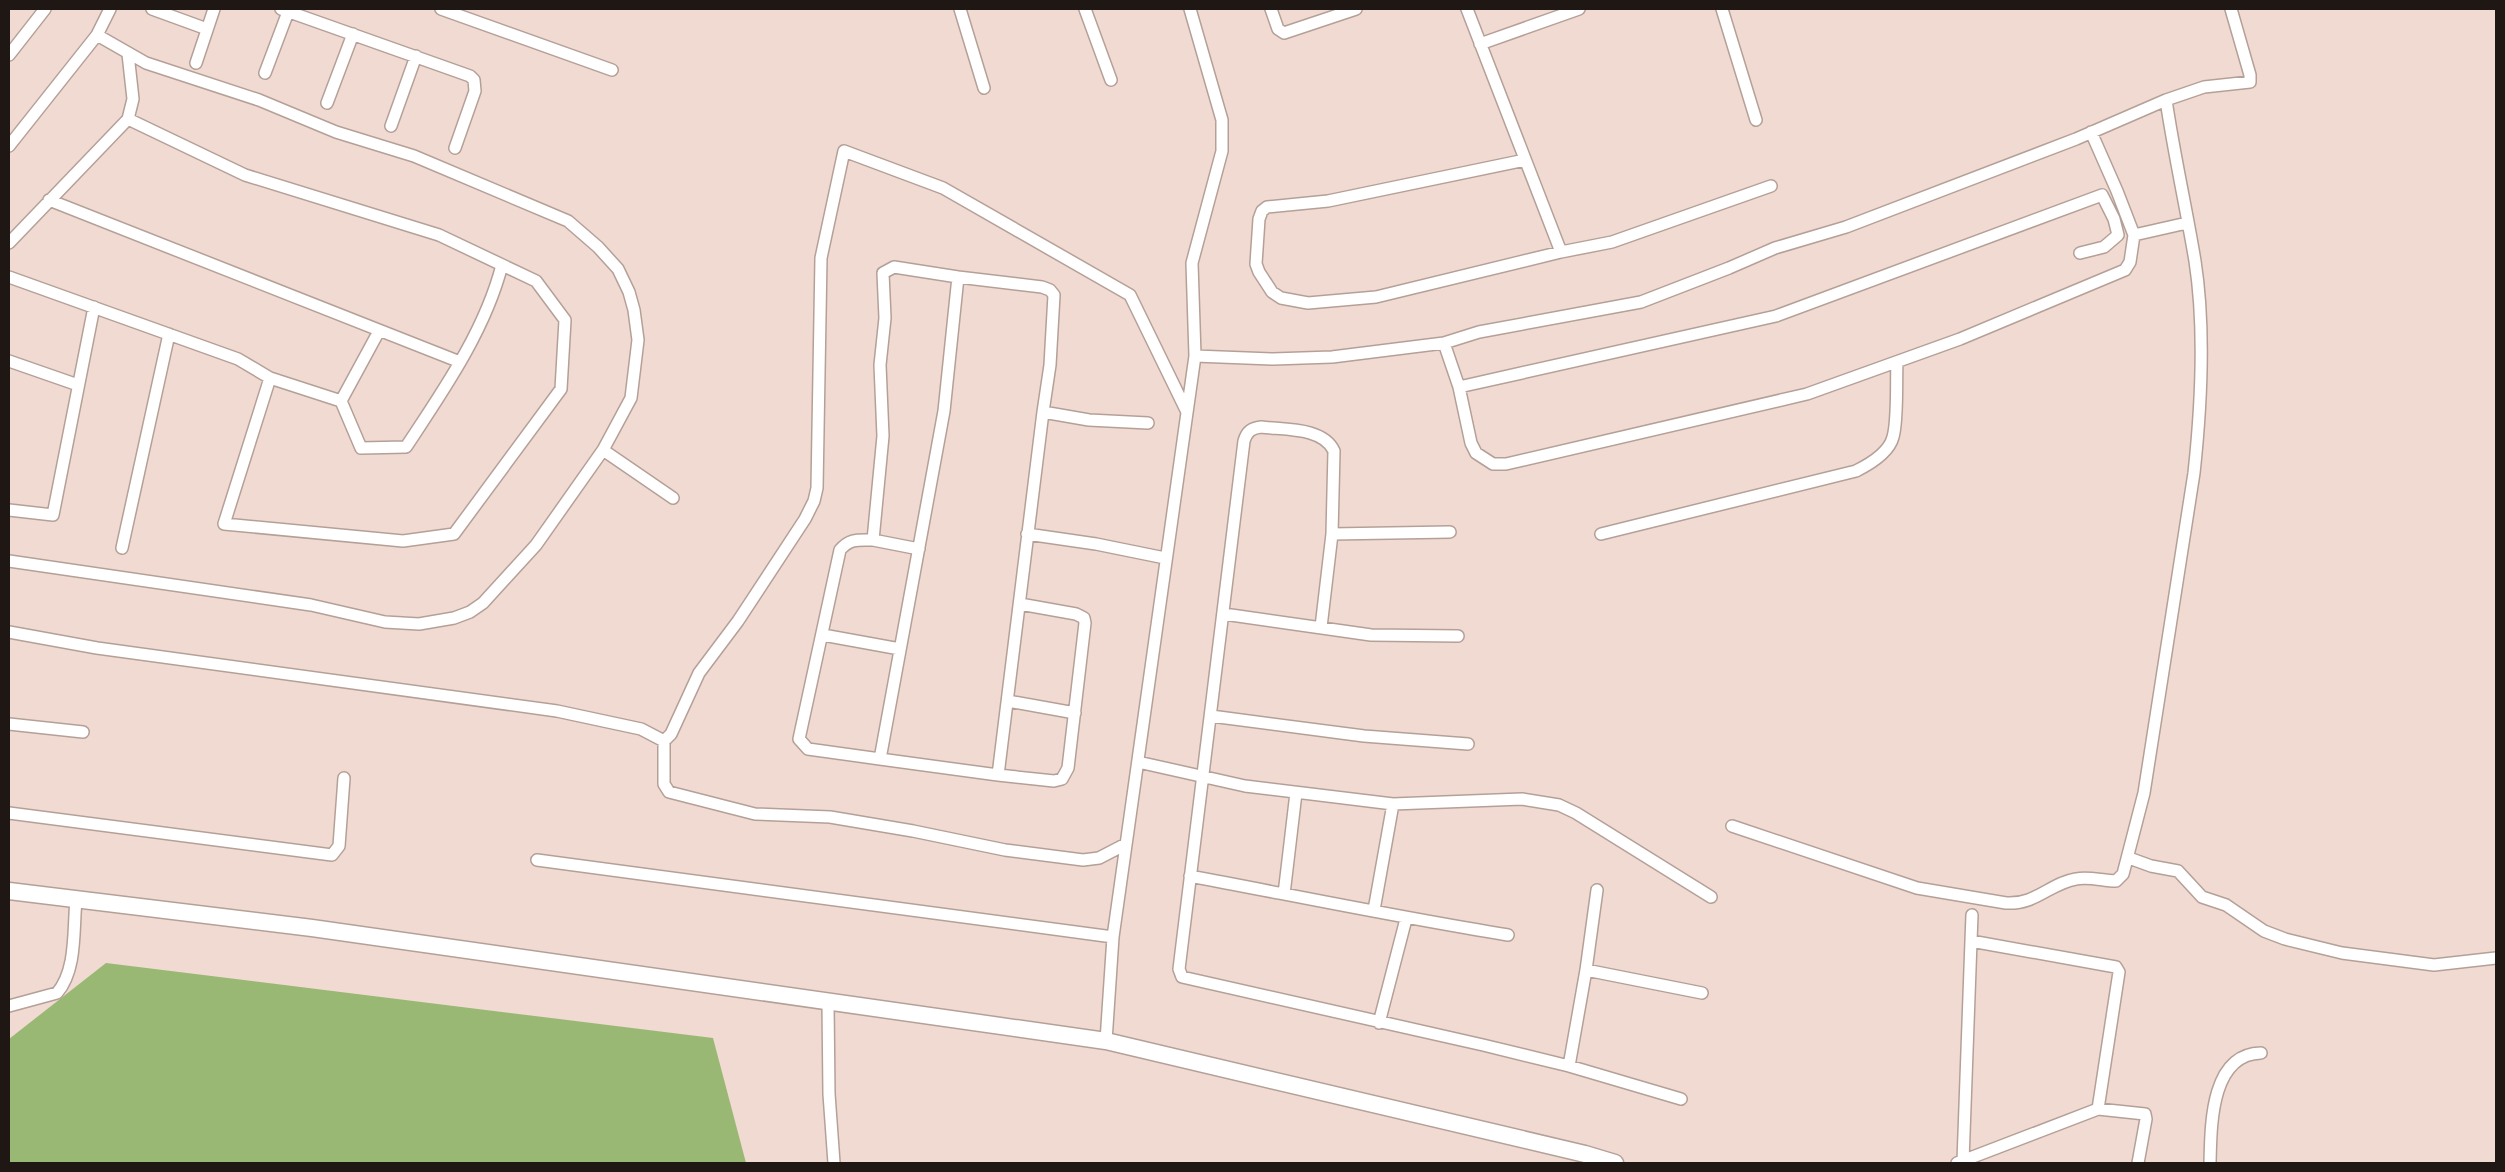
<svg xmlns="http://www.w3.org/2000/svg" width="2505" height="1172" viewBox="0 0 2505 1172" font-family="'IBM Plex Sans',sans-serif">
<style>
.forest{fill:#99b873}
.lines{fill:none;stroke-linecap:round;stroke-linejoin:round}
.minor-casing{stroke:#b5a098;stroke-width:14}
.secondary-casing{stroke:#b5a098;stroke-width:19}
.minor{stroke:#fff;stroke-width:11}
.secondary{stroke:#fff;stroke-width:16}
</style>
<rect width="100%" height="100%" fill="#f0dad2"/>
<!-- forest -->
<path class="forest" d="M 106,963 L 713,1038 L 746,1163 L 9,1163 L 9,1039 Z"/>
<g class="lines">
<!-- minor casing -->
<g class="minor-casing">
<path id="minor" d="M 152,9 L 207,29
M 281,9 L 470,76 L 474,80 L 475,91 L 455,148
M 441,9 L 612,70
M 960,9 L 984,88
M 1085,9 L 1111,80
M 1271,9 L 1278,29 L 1284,33 L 1356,9
M 1467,9 L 1561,252
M 1722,9 L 1756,120
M 1480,44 L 1579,9
M 9,55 L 45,9
M 196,63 L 214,9
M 265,73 L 288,12
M 327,103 L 353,34
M 128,119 L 245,175 L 439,235 L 536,281 L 565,320 L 561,389 L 454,534 L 403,541 L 224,524 L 270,378
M 391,126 L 416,56
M 9,146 L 97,35 L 110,9
M 1525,160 L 1328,201 L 1267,207 L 1262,211 L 1259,219 L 1256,264 L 1259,272 L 1272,292 L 1281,298 L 1308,303 L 1376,297 L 1561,252 L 1612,242 L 1771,186
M 49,200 L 460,362
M 2134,235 L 2187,223
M 9,243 L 128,119 L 133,99 L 128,54
M 9,277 L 238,359 L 270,378 L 341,401 L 361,448 L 406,447 C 443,391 485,331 502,265
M 1444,343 L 1459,387 L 1471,443 L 1476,453 L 1493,464 L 1506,464 L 1807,394 L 1960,339 L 2125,270 L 2130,262 L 2134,235 L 2117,191 L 2091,132
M 1195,356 L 1273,359 L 1332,357 L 1444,343 L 1479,332 L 1641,302 L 1729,268 L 1775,248 L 1846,227 L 2076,139 L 2166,100 L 2204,87 L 2250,82 L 2250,75 L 2231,9
M 9,361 L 78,385
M 1459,387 L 1776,316 L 2102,195 L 2114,219 L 2118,235 L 2104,247 L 2080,253
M 341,401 L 379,331
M 603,450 L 673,498
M 9,510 L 53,515 L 94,307
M 1027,534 L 1096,544 L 1165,558
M 1332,534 L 1450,532
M 1601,534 L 1856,471 C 1870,464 1889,453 1893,437 C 1898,420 1896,382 1897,362
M 873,540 C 859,540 850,538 840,550 L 799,739 L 808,749 L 880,759
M 122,548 L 169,334
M 919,549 L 873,540 L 883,436 L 880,365 L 885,318 L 883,273 L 894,267 L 958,277
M 9,561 L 311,605 L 385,622 L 419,624 L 454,618 L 470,612 L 483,603 L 536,545 L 603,450 L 631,398 L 638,340 L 634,310 L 629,292 L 618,269 L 598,247 L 568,221 L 414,156 L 336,132 L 259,100 L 146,63 L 97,35
M 1020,604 L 1076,614 L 1084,618 L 1085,623 L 1068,768 L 1062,779 L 1054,781 L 998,775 L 1043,412 L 1089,420 L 1148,423
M 1224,614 L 1371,635 L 1458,636
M 1321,627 L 1332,534 L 1334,451 C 1323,427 1284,430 1261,427 C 1252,428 1247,431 1244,441 L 1179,969 L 1182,977 L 1483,1045 L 1569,1066 L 1681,1099
M 9,632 L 97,648 L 557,711 L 641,729 L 664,741 L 664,784 L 669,792 L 755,814 L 830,817 L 913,831 L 1005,850 L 1083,860 L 1099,858 L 1126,844
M 823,635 L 900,649
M 1008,701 L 1075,713
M 1211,716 L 1364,736 L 1468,744
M 9,724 L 83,732
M 664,741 L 671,734 L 699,673 L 738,621 L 805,519 L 814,501 L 817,488 L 821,258 L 844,151 L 943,188 L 1130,295 L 1187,412
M 1138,762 L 1245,786 L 1393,804 L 1522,799 L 1559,805 L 1576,813 L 1711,897
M 998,775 L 880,759 L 944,411 L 958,277 L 1042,287 L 1050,290 L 1054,295 L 1050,365 L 1043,412
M 9,813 L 332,855 L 339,846 L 344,778
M 1732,826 L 1917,888 L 2006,903 C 2036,905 2050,883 2076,879 C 2088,876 2103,881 2116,881 L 2123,874 L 2144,793 L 2194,473 C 2201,408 2205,325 2195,261 C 2186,207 2174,154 2166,100
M 2129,858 L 2151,866 L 2178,871 L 2202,897 L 2226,905 L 2264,931 L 2285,939 L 2342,953 L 2434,965 L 2496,958
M 537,860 L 1113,937
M 1190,876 C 1296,896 1402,918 1508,935
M 1284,894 L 1296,793
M 1374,910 L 1393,804
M 1971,941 L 1972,915
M 1586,970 L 1702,993
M 828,1003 L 829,1094 L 834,1163
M 9,1006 L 57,993 C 77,970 73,930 76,900
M 1379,1023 L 1406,919
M 1106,1041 L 1113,937 L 1195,356 L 1192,263 L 1222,151 L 1222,120 L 1190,9
M 1569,1066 L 1586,970 L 1597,890
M 1963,1161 L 1971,941 L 2116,967 L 2119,972 L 2098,1109
M 1957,1163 L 2098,1109 L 2145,1114 L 2146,1119 L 2138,1163
M 2210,1163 C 2211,1127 2210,1054 2261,1053"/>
</g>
<!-- secondary casing -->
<g class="secondary-casing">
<path id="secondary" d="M 9,891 L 312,928 L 1106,1041 L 1585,1154 L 1615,1163"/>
</g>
<!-- minor -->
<use href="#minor" class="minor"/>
<!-- secondary -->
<use href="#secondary" class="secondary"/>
</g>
<!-- border -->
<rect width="2505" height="1172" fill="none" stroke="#1e1714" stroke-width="20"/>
</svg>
